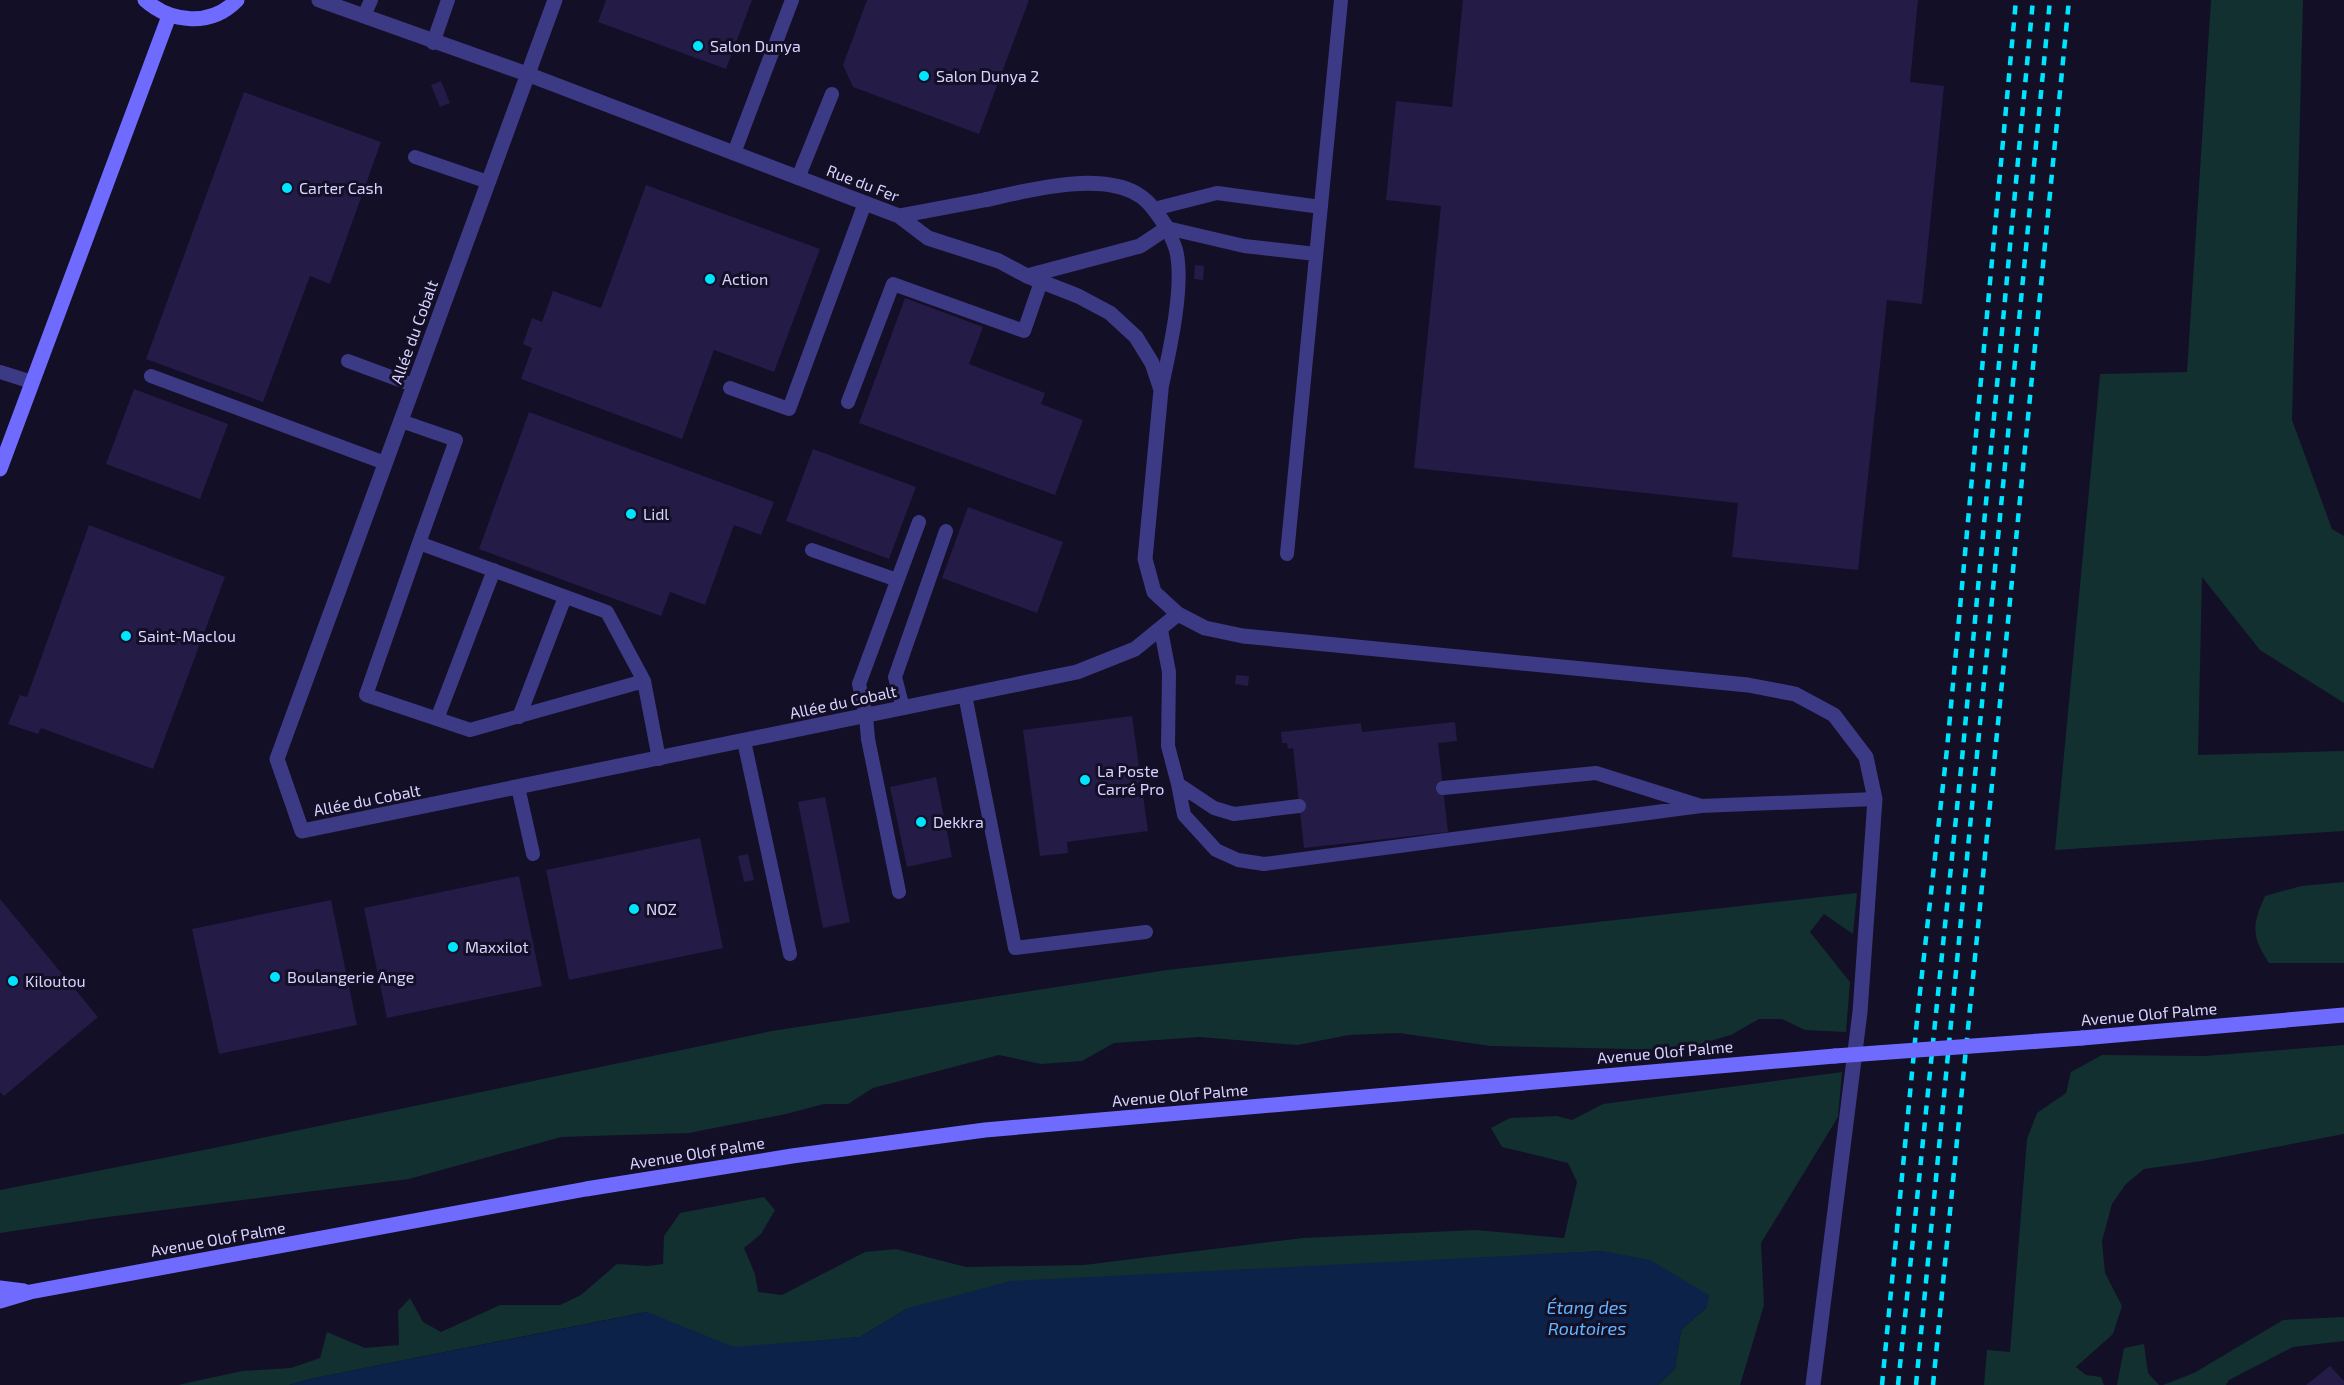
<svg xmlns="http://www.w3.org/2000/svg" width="2344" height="1385" viewBox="0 0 2344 1385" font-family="'Exo 2',sans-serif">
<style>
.green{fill:#12302f}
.water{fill:#0c2248}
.building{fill:#241b47}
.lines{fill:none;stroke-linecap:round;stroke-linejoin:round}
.lane{stroke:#3d3a85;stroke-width:14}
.street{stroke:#3d3a85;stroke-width:15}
.secondary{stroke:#6f6bff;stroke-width:15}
.rail{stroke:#00e5ff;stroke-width:4.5;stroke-dasharray:9 8;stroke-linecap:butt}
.secondary-bridge{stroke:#6f6bff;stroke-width:15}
.poi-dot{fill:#00e5ff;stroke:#130f26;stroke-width:2}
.labels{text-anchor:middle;stroke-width:6;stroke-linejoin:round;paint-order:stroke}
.poi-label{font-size:16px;fill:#d9d4ff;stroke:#130f26;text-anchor:start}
.street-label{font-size:16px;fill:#d9d4ff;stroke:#130f26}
.water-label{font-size:18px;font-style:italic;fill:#62b6ff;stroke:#130f26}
</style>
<rect width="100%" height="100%" fill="#130f26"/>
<!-- green -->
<path class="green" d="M 2211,0 L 2303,0 L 2292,420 L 2332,529 L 2344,536 L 2344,703 L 2260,650 L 2202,577 L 2198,755 L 2344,751 L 2344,831 L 2055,850 L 2100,374 L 2187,372 Z
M 2344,882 L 2344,963 L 2269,963 C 2251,936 2252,925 2265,896 L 2301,886 Z
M 1857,893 L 1853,934 L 1824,914 L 1810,932 L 1850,982 L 1846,1032 L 1805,1030 L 1782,1019 L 1759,1019 L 1731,1035 L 1678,1050 L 1491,1046 L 1399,1033 L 1349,1035 L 1297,1045 L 1200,1037 L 1114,1043 L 1082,1061 L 1041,1064 L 999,1055 L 873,1088 L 848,1104 L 824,1104 L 786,1114 L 689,1133 L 561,1137 L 409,1179 L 100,1218 L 0,1233 L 0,1190 L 209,1149 L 772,1031 L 1167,970 Z
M 2344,1045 L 2344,1134 L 2202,1161 L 2144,1169 L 2126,1184 L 2112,1204 L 2102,1241 L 2105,1273 L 2122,1306 L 2113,1334 L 2076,1367 L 2086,1375 L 2101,1377 L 2104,1385 L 1984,1385 L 1987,1350 L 2010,1352 L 2027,1139 L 2037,1113 L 2066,1093 L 2071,1072 L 2102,1055 L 2205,1056 Z
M 1842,1072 L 1838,1117 L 1761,1243 L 1764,1305 L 1740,1385 L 1658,1385 L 1675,1369 L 1681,1330 L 1707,1307 L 1603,1251 L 1465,1259 L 908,1308 L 860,1337 L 734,1348 L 646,1312 L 310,1379 L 289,1385 L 178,1385 L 242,1371 L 291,1368 L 320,1358 L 327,1332 L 365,1348 L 399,1345 L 398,1311 L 410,1298 L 423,1322 L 441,1332 L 500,1305 L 560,1305 L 581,1295 L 617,1264 L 648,1266 L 663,1264 L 664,1236 L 680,1213 L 764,1197 L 775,1210 L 761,1234 L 744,1248 L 755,1274 L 758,1292 L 782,1295 L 865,1252 L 896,1249 L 966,1267 L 1084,1265 L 1303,1238 L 1475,1230 L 1564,1238 L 1577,1182 L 1568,1163 L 1502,1147 L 1491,1128 L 1510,1118 L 1557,1116 L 1572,1120 L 1603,1104 Z
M 2344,1317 L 2344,1341 L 2293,1347 L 2229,1380 L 2226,1385 L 2163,1385 L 2194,1373 L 2283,1320 Z
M 2144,1344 L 2148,1373 L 2159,1385 L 2117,1385 L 2124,1348 Z"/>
<!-- water -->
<path class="water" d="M 1603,1251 L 1650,1260 L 1709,1295 L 1707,1307 L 1681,1330 L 1675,1369 L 1658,1385 L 289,1385 L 310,1379 L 647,1312 L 734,1347 L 860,1337 L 908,1308 L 1011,1281 Z"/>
<!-- building -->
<path class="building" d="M 606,0 L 752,0 L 726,69 L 598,22 Z
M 867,0 L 1029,0 L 979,134 L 853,87 L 843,65 Z
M 1463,0 L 1918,0 L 1910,82 L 1944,86 L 1922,304 L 1887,300 L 1858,570 L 1732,557 L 1738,503 L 1414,468 L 1441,206 L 1386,200 L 1396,101 L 1452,107 Z
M 441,81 L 450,103 L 440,107 L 431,85 Z
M 244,92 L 381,142 L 330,284 L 310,276 L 263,402 L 146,359 Z
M 646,185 L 820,249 L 774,372 L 714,350 L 682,439 L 521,379 L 532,348 L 523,344 L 532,318 L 542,322 L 553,291 L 601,308 Z
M 1195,265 L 1204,266 L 1203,280 L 1194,279 Z
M 905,298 L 983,327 L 969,364 L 1045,393 L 1041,404 L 1083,420 L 1055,495 L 859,423 Z
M 134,389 L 228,424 L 200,499 L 106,464 Z
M 529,412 L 774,502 L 761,535 L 734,525 L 705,605 L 670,592 L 661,616 L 479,549 Z
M 813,449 L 916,487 L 889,559 L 786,521 Z
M 968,507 L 1063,542 L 1037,613 L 942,578 Z
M 89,525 L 225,577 L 153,769 L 41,728 L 38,734 L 8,724 L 20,695 L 27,697 Z
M 1236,675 L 1249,676 L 1248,686 L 1235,684 Z
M 1132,716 L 1148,831 L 1067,842 L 1068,853 L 1040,856 L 1023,730 Z
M 1455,722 L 1457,741 L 1438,743 L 1448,832 L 1304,848 L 1293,748 L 1288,749 L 1287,743 L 1282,743 L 1281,732 L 1361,723 L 1362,732 Z
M 936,777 L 952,857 L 907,867 L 890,787 Z
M 825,797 L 850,922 L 823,928 L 798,802 Z
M 700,838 L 723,948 L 569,980 L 546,870 Z
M 748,854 L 754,880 L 744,882 L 738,856 Z
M 519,876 L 542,986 L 387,1018 L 364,908 Z
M 0,899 L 98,1017 L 4,1096 L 0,1092 Z
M 331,900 L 357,1025 L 219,1054 L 192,929 Z
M 2330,1366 L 2344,1381 L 2344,1385 L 2306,1385 Z"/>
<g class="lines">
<!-- lane -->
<path class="lane" d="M 364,16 L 371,0
M 433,43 L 448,0
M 734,153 L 792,0
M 415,157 L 488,182
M 798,178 L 832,94
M 1154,209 L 1217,193 L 1321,207
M 348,361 L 413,385
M 0,372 L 32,382
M 151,376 L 385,463
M 730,388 L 789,409 L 865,203
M 1161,390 C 1169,354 1185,285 1176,250 C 1174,243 1170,235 1167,228 L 1244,246 L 1316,254
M 848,402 L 893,284 L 1024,331 L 1041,282
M 401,421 L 456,440 L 419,543
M 812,550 L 897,580
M 1287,554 L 1341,0
M 1161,630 L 1169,672 L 1168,746 L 1178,784 L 1214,808 L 1234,814 L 1299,806
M 644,681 L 470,730 L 366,695 L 419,543 L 607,612 L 644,681 L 659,759
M 965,695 L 1015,948 L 1146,932
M 903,708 L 895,677 L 946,531
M 519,717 L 565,597
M 437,719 L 494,570
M 744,741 L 790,954
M 1178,784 L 1184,815 L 1216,850 L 1238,860 L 1264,864 L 1701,806
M 518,787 L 533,854
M 1443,788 L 1596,773 L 1701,806 L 1875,799
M 899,892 L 868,739 L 866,716 L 859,684 L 919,522"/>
<!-- street -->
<path class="street" d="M 319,0 L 527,74 L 899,216 L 928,238 L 999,261 L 1027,276 L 1078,296 L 1110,313 L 1136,337 L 1152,363 L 1161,390 L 1145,559 L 1154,592 L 1178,614 L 1205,628 L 1243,636 L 1748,685 L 1795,694 L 1834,715 L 1866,757 L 1875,799 L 1860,1012 L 1813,1385
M 555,0 L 277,759 L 302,831 L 1077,672 L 1135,649 L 1178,614
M 899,216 C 927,211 956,205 984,200 C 1026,191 1098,171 1137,194 C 1150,201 1159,216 1167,228 L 1140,246 L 1027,276"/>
<!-- secondary -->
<path class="secondary" d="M 145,0 C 171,23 211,27 237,0
M 0,469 L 169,16
M 2082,1038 L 2344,1015
M 0,1288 L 24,1291
M 0,1301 L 30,1292 L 586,1189 L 792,1156 L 985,1130 L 1835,1056"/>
<!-- rail -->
<path class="rail" d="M 1882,1385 L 1918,1010 L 1947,749 L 2016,0
M 1898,1385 L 1962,759 L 2033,0
M 1916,1385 L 2050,0
M 1933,1385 L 2069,0"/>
<!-- secondary-bridge -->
<path class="secondary-bridge" d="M 1835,1056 L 2082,1038"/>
</g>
<!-- markers -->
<g class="poi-dot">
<circle cx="698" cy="46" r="6"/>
<circle cx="924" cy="76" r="6"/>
<circle cx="287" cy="188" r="6"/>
<circle cx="710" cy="279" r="6"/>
<circle cx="631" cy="514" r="6"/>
<circle cx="126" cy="636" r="6"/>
<circle cx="1085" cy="780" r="6"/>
<circle cx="921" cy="822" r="6"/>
<circle cx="634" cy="909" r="6"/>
<circle cx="453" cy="947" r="6"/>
<circle cx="275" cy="977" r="6"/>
<circle cx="13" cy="981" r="6"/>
</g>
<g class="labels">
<!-- poi labels -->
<g class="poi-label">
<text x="710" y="52">Salon Dunya</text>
<text x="936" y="82">Salon Dunya 2</text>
<text x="299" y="194">Carter Cash</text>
<text x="722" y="285">Action</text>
<text x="643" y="520">Lidl</text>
<text x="138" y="642">Saint-Maclou</text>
<text x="1097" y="777">La Poste<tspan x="1097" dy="18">Carré Pro</tspan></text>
<text x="933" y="828">Dekkra</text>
<text x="646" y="915">NOZ</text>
<text x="465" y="953">Maxxilot</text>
<text x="287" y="983">Boulangerie Ange</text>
<text x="25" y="987">Kiloutou</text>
</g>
<!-- street labels -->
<g class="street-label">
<text transform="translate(863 183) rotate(21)" y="6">Rue du Fer</text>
<text transform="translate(414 332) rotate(-70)" y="6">Allée du Cobalt</text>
<text transform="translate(843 702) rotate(-12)" y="6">Allée du Cobalt</text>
<text transform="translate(367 800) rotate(-11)" y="6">Allée du Cobalt</text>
<text transform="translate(2149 1014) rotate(-5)" y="6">Avenue Olof Palme</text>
<text transform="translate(1665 1052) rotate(-5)" y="6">Avenue Olof Palme</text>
<text transform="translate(1180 1095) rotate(-5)" y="6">Avenue Olof Palme</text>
<text transform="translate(697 1153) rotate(-9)" y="6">Avenue Olof Palme</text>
<text transform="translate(218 1239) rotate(-10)" y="6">Avenue Olof Palme</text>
</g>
<!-- water labels -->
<g class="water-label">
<text x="1587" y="1314">Étang des<tspan x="1587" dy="21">Routoires</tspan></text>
</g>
</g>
</svg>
